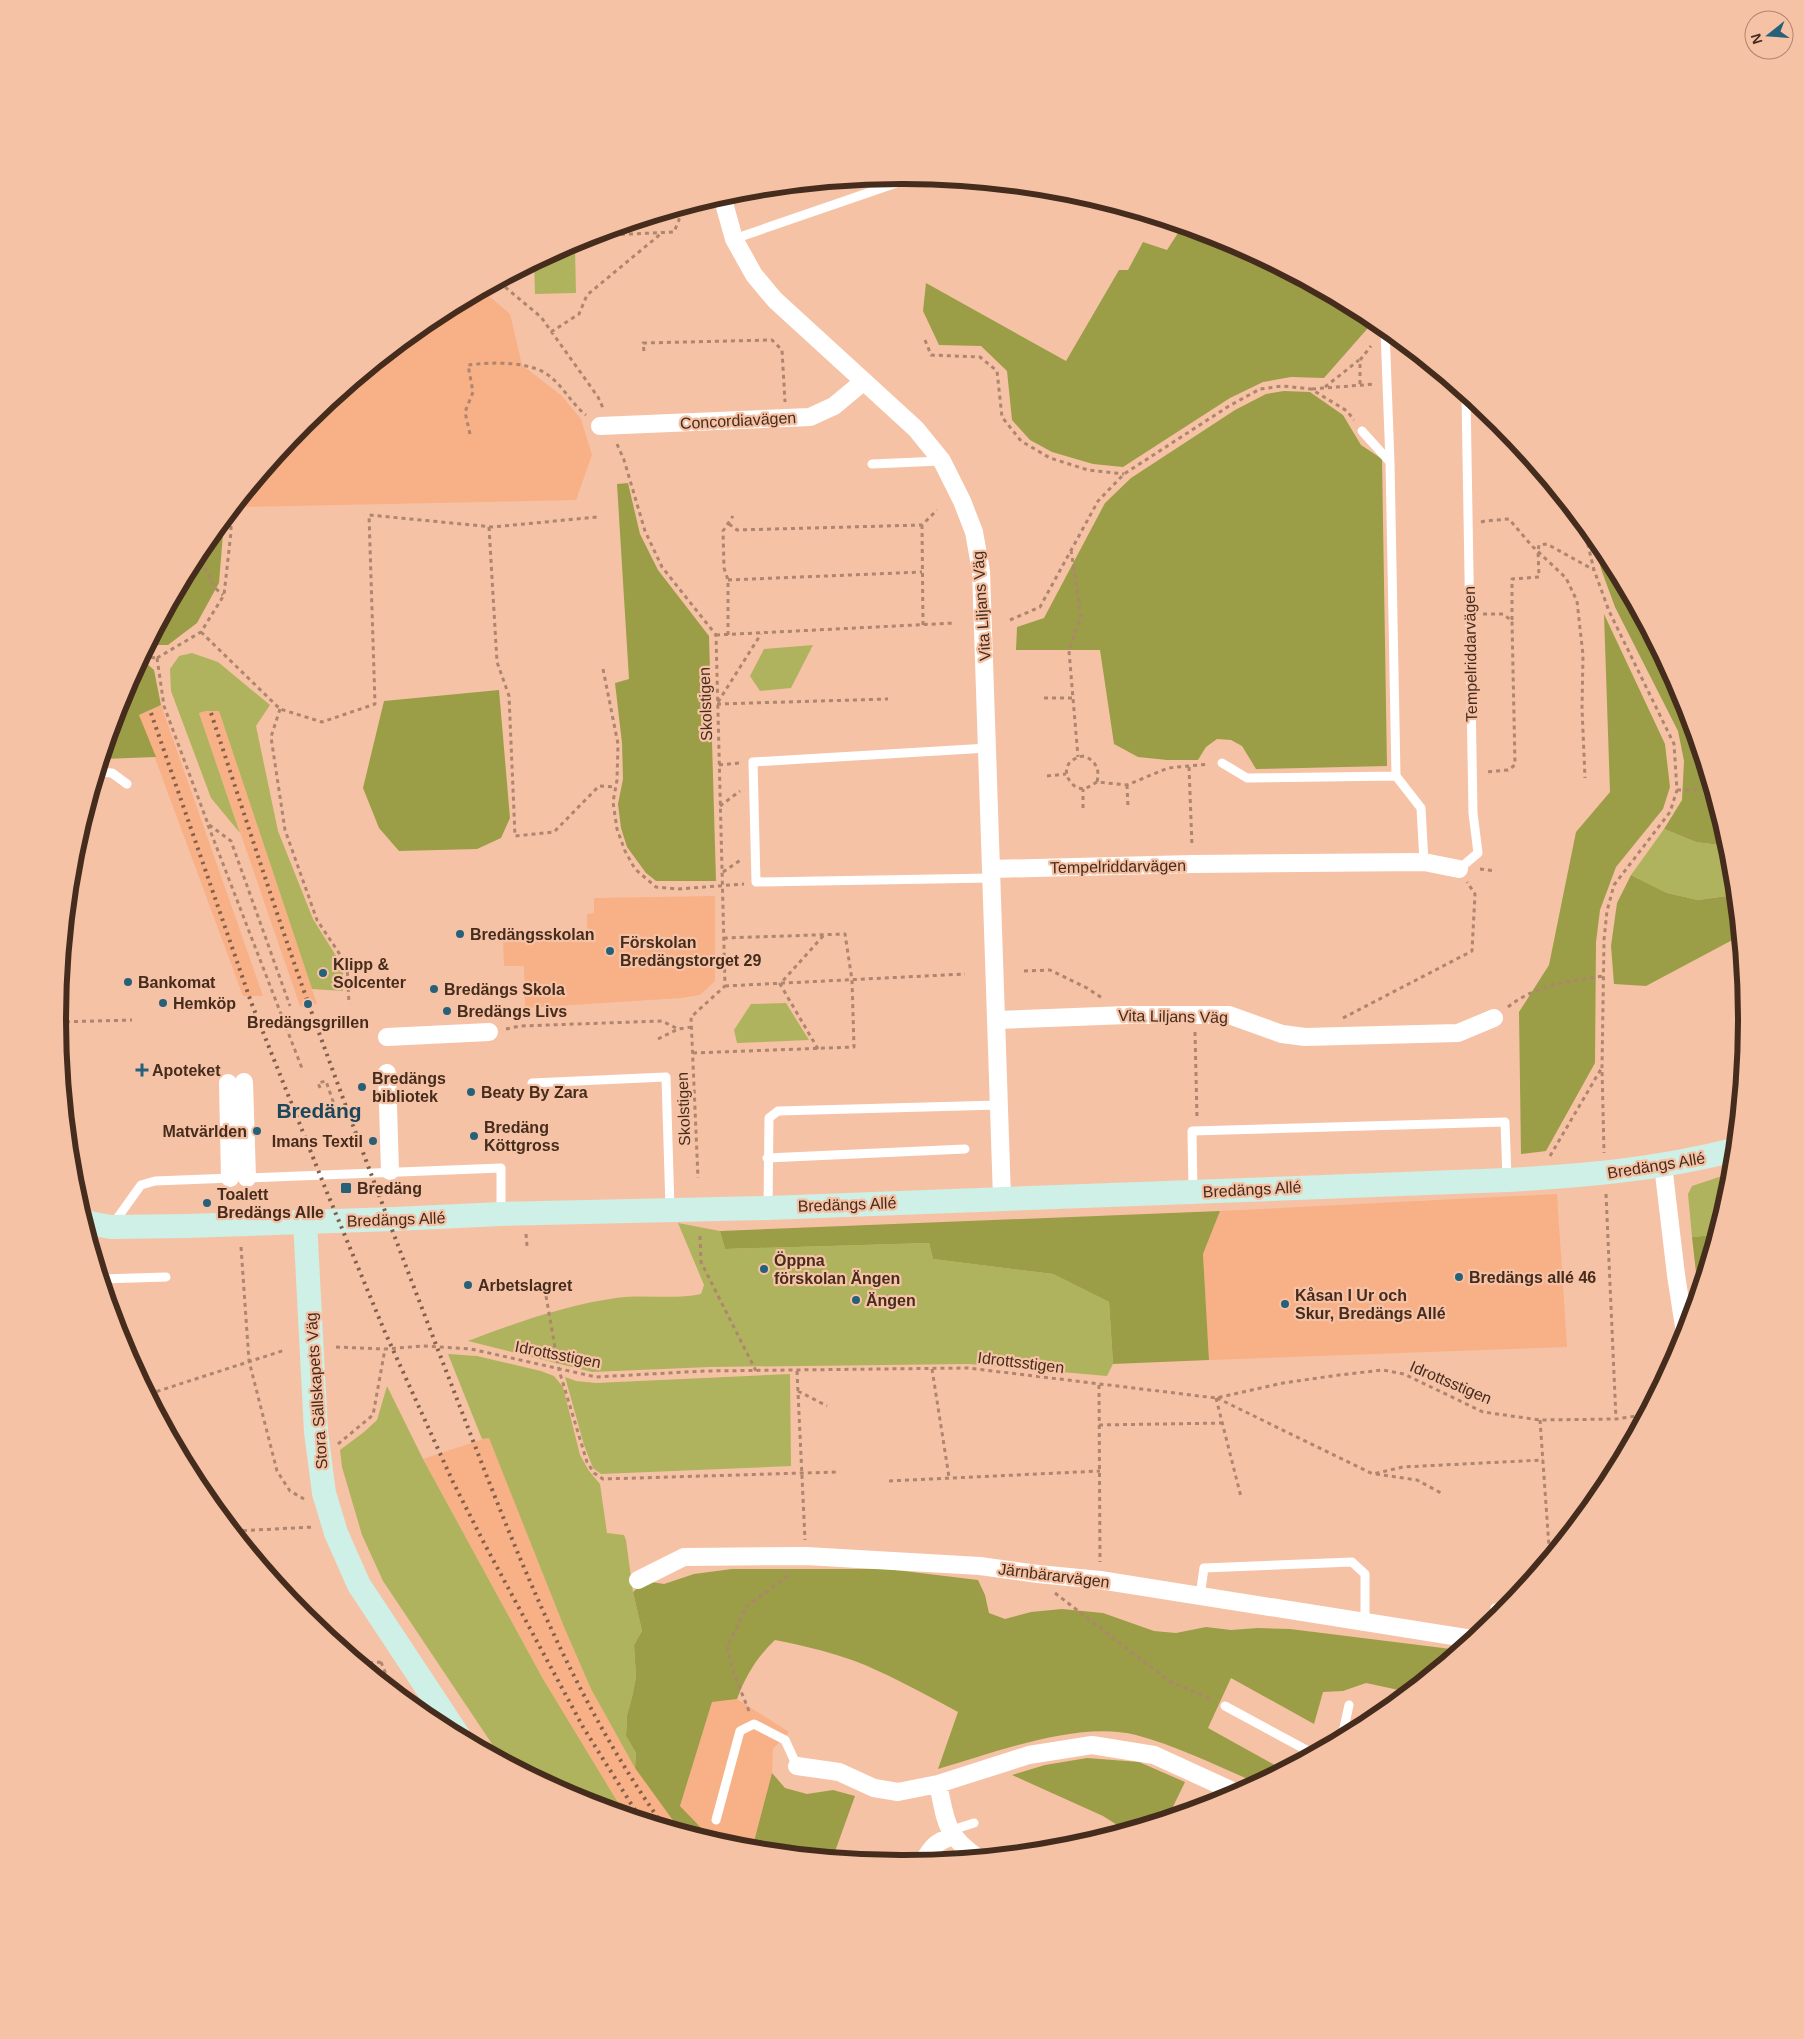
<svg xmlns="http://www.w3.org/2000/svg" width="1804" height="2039" viewBox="0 0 1804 2039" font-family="Helvetica,sans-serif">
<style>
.built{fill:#f8b087}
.green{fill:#b0b35e}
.forest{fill:#9b9e46}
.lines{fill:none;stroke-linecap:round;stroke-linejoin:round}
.path{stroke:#ae856e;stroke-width:3;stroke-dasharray:4 4;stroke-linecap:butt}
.lane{stroke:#fff;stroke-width:9}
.street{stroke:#fff;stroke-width:18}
.secondary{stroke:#cef0e6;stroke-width:24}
.rail{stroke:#82604c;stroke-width:4;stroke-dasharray:2.5 5;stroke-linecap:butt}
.poi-dot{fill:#276079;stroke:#f6c2a5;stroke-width:2}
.labels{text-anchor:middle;stroke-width:4.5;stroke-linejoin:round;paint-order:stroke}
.street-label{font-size:16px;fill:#452c1d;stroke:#f6c2a5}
.poi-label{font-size:16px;font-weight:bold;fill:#452c1d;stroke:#f6c2a5;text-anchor:start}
.district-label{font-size:21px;font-weight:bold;fill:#1a475c;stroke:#f6c2a5}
.rim{fill:none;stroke:#452c1d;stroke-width:6}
</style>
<rect width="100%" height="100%" fill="#f6c2a5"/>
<!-- built -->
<path class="built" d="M 483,291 L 510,314 L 522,365 L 562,396 L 581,419 L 592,455 L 576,500 L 246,507 L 246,494 L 305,422 L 433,317 Z
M 161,705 L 263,996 L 243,996 L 139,715 Z
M 206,711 L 219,711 L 317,1004 L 300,1006 L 199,713 Z
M 715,896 L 715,981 L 700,995 L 681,998 L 525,1008 L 524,966 L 504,966 L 503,936 L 587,934 L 587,914 L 594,913 L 594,898 Z
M 1557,1194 L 1567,1347 L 1209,1360 L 1203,1254 L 1220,1211 Z
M 489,1437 L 564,1627 L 591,1689 L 635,1767 L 680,1830 L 624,1812 L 543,1679 L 423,1459 Z
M 737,1699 L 789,1732 L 773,1749 L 772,1773 L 752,1849 L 709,1836 L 680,1806 L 712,1702 Z"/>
<!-- green -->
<path class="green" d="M 575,248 L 576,293 L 535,294 L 534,263 L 561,249 Z
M 813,645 L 791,688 L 760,691 L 750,676 L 764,649 Z
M 192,653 L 218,662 L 270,705 L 256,726 L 278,831 L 313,919 L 343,967 L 343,991 L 312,989 L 219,711 L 206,711 L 199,713 L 240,833 L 211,798 L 171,691 L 170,669 L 179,656 Z
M 1664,829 L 1696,842 L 1727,846 L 1730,855 L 1734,895 L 1698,900 L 1667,893 L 1631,875 Z
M 786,1003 L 809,1040 L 737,1043 L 734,1030 L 751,1004 Z
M 1731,1173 L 1730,1185 L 1715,1235 L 1692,1237 L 1688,1194 L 1692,1186 Z
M 678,1223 L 720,1231 L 725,1249 L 929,1243 L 933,1259 L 1053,1274 L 1109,1302 L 1113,1364 L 1107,1376 L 969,1364 L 710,1367 L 592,1372 L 468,1341 C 516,1323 565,1305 616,1298 C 645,1294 673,1300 701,1294 L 704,1285 Z
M 448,1354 L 477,1356 L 541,1371 L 554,1376 L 563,1387 L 580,1455 L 589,1471 L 600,1484 L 607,1533 L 624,1535 L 626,1540 L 633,1592 L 642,1631 L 634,1645 L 636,1677 L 632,1697 L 627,1715 L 626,1736 L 636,1753 L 635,1768 L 591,1689 L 564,1627 L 489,1438 L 482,1439 Z
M 790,1374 L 791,1466 L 601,1474 L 593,1468 L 584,1445 L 565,1377 L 576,1381 L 596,1383 Z
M 387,1386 L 423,1459 L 543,1679 L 625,1814 L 579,1800 L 502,1759 L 383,1581 L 362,1535 L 342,1467 L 340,1450 L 364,1432 L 377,1420 Z"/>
<!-- forest -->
<path class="forest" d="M 1178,233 L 1255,262 L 1268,262 L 1375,320 L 1324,378 L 1291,377 L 1263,382 L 1230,398 L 1123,467 L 1093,464 L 1052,452 L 1030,440 L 1012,420 L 1007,371 L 981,346 L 939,345 L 923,311 L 926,283 L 1066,361 L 1119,270 L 1128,270 L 1143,242 L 1167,250 Z
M 1284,391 L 1310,392 L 1343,415 L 1361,445 L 1382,459 L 1387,766 L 1256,769 L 1242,746 L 1231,740 L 1217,739 L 1206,747 L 1198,760 L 1167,760 L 1138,757 L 1114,744 L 1100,650 L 1016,650 L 1017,627 L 1044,618 L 1105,503 L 1131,478 L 1235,410 L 1266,394 Z
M 628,483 L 640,534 L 658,570 L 709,636 L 716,881 L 656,881 L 646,873 L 627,847 L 621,828 L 618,804 L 623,779 L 622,743 L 615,683 L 629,679 L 617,484 Z
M 224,521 L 219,583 L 197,623 L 168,645 L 149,645 L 204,545 Z
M 1593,537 L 1604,551 L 1682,697 L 1727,846 L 1696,842 L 1664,829 L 1682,800 L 1684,761 L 1678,731 L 1615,607 L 1601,569 Z
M 1604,614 L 1665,744 L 1670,787 L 1663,809 L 1616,867 L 1600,910 L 1596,942 L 1595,1063 L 1546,1151 L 1521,1154 L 1519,1012 L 1549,965 L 1576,832 L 1610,792 Z
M 140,662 L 145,662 L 154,670 L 161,705 L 139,715 L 156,757 L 103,759 L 122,696 Z
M 499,690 L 510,818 L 501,838 L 477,849 L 399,851 L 379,828 L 363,788 L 384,701 Z
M 1631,875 L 1667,893 L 1698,900 L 1734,895 L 1738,937 L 1646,986 L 1614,984 L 1611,946 L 1617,903 Z
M 1220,1211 L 1203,1254 L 1209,1360 L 1113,1364 L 1109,1302 L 1053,1274 L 933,1259 L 929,1243 L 725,1249 L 720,1231 Z
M 1715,1235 L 1698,1290 L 1692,1237 Z
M 732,1569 L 887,1569 L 978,1580 L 985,1595 L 989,1613 L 1005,1619 L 1031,1612 L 1062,1609 L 1103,1613 L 1154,1631 L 1176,1633 L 1206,1627 L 1231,1630 L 1258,1628 L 1290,1629 L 1459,1650 L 1408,1692 L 1366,1683 L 1343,1691 L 1323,1692 L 1314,1724 L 1231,1678 L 1208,1728 L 1282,1769 L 1257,1783 C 1217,1766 1177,1746 1136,1735 C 1078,1720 994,1753 938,1769 L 958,1712 C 927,1695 897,1679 865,1665 C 836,1653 805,1646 775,1640 C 757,1657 746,1675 737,1699 L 712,1702 L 680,1806 L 709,1836 L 752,1849 L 772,1773 L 785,1788 L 807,1794 L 833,1790 L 855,1796 L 833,1857 L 737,1848 L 680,1830 L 635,1768 L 636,1753 L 626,1736 L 627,1715 L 632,1697 L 636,1677 L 634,1645 L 642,1631 L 633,1592 L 645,1581 L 664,1584 L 694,1574 Z
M 1087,1758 L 1139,1762 L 1185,1782 L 1168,1817 L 1125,1830 L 1103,1816 L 1012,1775 L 1045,1765 Z"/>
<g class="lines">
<!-- path -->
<path class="path" d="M 778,187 L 784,190 L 827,185 L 829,182
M 589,236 L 674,232 L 679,220 L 678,209
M 499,282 L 541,317 L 598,397 L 603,408
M 551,332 L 579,314 L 587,295 L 663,232
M 925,340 L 931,355 L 980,357 L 997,371 L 1002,417 L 1021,441 L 1050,458 L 1088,470 L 1124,474
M 644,351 L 643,343 L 772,340 L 782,350 L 785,402
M 1447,381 L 1448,381
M 1360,384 L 1360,360 L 1371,346
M 1325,387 L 1359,360
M 1312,389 L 1375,384
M 470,434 L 465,412 L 473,392 L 468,365 C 493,362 535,360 554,380 C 566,391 573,405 586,415
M 617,444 L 624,460 L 645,531 L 662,567 L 716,635 L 725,986 L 691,1017 L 698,1178
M 1481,522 L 1485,521 L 1509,519 L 1532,546 L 1566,578 L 1577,601 L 1583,655 L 1582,708 L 1585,778
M 729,524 L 737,530 L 922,525 L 937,510
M 922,525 L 923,625
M 489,527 L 497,662 L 509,696 L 515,836 L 554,832 L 599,786 L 616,787
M 1586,528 L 1587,541 L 1594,570 L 1609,611 L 1674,744 L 1677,790 L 1670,812 L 1614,885 L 1607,911 L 1604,940 L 1602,1068 L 1604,1153
M 1071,550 L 1081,616 L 1069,651 L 1078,757
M 198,553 L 215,588 L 223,595
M 728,580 L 922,572
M 1483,614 L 1503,614 L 1512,621 L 1515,765 L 1508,770 L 1485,772
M 1010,620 L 1040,607 L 1098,501 L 1124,474 L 1229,406 L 1260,389 L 1283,386 L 1311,389 L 1347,411 L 1354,420
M 1512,620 L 1512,579 L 1539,577 L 1538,551 L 1539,545 L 1547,544 L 1594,570
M 201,632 L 280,709 L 322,722 L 375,704 L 369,515 L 493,527 L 597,517
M 716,635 L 955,623
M 728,635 L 728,580 L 724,568 L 723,531 L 733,516
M 143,657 L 157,658
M 157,658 L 164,706 L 208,824 L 231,841 L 290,1006
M 157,658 L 201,632 L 224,595 L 231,532 L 231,512
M 603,669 L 618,744 L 617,780 L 613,802 L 617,829 L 625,851 L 635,869 L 656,887 L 678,889 L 744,884
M 1044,698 L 1073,698
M 718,702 L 761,634
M 717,704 L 888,699
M 280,709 L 271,737 L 285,830 L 317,920 L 347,965 L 349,1004
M 719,765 L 739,763
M 1189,767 L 1192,846
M 1047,776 L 1066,774
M 1097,782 L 1085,789 L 1077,788 C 1060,776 1064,758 1085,756 C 1096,762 1100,769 1097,782 L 1127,785 L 1168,768 L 1209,764
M 1127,785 L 1128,807
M 1677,790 L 1710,789
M 720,806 L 740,791
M 1083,808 L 1083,789
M 208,825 L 303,1071
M 1480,869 L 1496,871
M 723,872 L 742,859
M 1024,971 L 1050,970 L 1087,988 L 1102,998
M 725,986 L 965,974
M 1508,1007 C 1535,985 1570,981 1603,976
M 1343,1018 L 1472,951 L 1475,894 L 1467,882
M 58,1022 L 132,1020
M 506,1029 L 520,1026 L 662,1021 L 678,1029
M 1195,1032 L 1197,1118
M 658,1039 L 678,1029 L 692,1027
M 818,1049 L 780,984 L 824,935
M 693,1053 L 854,1047 L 852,980 L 845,934 L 724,938
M 320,1088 L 318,1083 L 326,1081 L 337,1113
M 1550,1156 L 1601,1069
M 1606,1194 L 1616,1419
M 526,1234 L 527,1246
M 700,1236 L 701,1262 L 756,1371
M 241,1247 L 249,1361 L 277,1471 L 290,1491 L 304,1499
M 546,1296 L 559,1370 L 587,1462 L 594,1473 L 603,1479 L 837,1472
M 336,1347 L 385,1349 L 423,1346 L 471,1349 L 596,1377 L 704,1371 L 968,1368 L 1216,1398 L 1283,1383 L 1339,1375 L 1383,1370 L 1404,1374 L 1483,1412 L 1540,1420 L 1616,1419 L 1643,1415
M 932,1369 L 949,1477
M 797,1371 L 805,1540
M 1099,1385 L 1100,1562
M 798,1391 L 827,1406
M 149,1394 L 285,1350
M 1216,1398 L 1241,1497
M 1217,1398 L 1373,1474 L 1403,1467 L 1543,1460
M 1540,1420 L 1549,1547 L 1557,1547
M 1099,1425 L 1223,1423
M 338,1444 L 373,1415 L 385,1349
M 1376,1474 L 1417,1480 L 1441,1493
M 889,1481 L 1100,1471
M 235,1531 L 314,1527
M 1055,1593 L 1169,1681 L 1213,1700
M 381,1662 L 391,1687
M 361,1663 L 385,1662
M 749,1711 L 734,1674 L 727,1647 L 747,1606 L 789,1575"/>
<!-- lane -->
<path class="lane" d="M 734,239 L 917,176
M 1385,330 L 1390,462 L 1396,776
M 1362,431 L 1390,462
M 872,464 L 941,461
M 988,748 L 753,762 L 756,882 L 991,878
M 1222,763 L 1247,778 L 1396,776 L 1421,808 L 1424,862
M 99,772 L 112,773 L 127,784
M 1459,869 L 1478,853 L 1473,813 L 1466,395
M 532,1083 L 666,1077 L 670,1208
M 767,1158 L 965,1149
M 245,1178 L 501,1168 L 501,1214
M 1193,1192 L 1192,1131 L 1505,1122 L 1507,1179
M 768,1208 L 769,1118 L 778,1111 L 999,1105
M 113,1224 L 141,1185 L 155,1181 L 232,1178
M 102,1279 L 166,1277
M 1200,1596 L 1204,1568 L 1352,1562 L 1365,1574 L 1365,1623
M 1495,1608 L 1507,1607
M 1225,1706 L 1312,1753
M 1342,1737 L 1349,1705
M 716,1820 L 740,1731 L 754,1724 L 785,1740 L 797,1766
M 949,1831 L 974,1823"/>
<!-- street -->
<path class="street" d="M 722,196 L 734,239 L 754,275 L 775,300 L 916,429 L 942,461 L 962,501 L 974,532 L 981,571 L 1002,1198
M 600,426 L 810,417 L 834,406 L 864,381
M 991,869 L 1192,864 L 1424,862 L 1459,869
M 996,1020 L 1127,1015 L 1229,1015 L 1282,1034 L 1305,1037 L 1458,1033 L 1494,1018
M 387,1037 L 489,1032
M 387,1073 L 390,1171
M 244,1082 L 247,1178
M 228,1083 L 230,1178
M 1663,1165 L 1676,1275 L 1685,1333
M 638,1580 L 684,1557 L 806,1556 L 980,1566 L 1038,1574 L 1100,1580 L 1472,1639
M 797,1766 L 839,1772 L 874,1788 L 898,1792 L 938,1784 L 1029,1755 L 1092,1745 L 1154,1755 L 1237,1793
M 938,1784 C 946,1820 944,1834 977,1857
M 923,1862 C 932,1846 936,1842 953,1836"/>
<!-- secondary -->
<path class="secondary" d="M 85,1221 L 89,1223 L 111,1227 L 186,1226 L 394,1219 L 501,1214 L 768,1208 L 1507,1180 C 1584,1176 1659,1169 1734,1150
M 305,1221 L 316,1432 L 324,1493 L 336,1533 L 359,1585 L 458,1735"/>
<!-- rail -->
<path class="rail" d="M 151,713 L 251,1002 L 326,1190 L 384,1330 L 453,1482 L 484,1543 L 583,1727 L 640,1818
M 211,713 C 242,807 272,901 305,994 C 350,1119 397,1244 445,1368 C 506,1526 564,1686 663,1825"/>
</g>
<!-- markers -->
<g class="poi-dot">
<circle cx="460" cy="934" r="5"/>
<circle cx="610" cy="951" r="5"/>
<circle cx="323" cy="973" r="5"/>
<circle cx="128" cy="982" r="5"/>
<circle cx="434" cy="989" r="5"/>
<circle cx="163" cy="1003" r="5"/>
<circle cx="308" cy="1004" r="5"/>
<circle cx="447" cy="1011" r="5"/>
<path d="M139.5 1062.5h5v5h5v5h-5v5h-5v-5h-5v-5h5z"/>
<circle cx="362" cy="1087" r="5"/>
<circle cx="471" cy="1092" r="5"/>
<circle cx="257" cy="1131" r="5"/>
<circle cx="474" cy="1136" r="5"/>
<circle cx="373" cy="1141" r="5"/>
<rect x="340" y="1182" width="12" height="12" rx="2.5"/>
<circle cx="207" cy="1203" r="5"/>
<circle cx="764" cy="1269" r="5"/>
<circle cx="1459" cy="1277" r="5"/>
<circle cx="468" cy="1285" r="5"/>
<circle cx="856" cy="1300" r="5"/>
<circle cx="1285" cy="1304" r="5"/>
</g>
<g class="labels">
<!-- street labels -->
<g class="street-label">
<text transform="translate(738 420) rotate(-3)" y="6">Concordiavägen</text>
<text transform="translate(981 606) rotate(-94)" y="6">Vita Liljans Väg</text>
<text transform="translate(1470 654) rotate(-91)" y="6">Tempelriddarvägen</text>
<text transform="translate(705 704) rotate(-92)" y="6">Skolstigen</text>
<text transform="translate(1118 866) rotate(-1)" y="6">Tempelriddarvägen</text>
<text transform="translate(1173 1016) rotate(1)" y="6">Vita Liljans Väg</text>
<text transform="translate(683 1109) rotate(-92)" y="6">Skolstigen</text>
<text transform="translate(1656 1165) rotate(-9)" y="6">Bredängs Allé</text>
<text transform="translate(1252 1189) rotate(-3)" y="6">Bredängs Allé</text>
<text transform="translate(847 1204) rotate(-2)" y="6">Bredängs Allé</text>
<text transform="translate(396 1219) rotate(-2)" y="6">Bredängs Allé</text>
<text transform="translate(558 1354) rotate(11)" y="6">Idrottsstigen</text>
<text transform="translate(1021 1362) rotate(7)" y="6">Idrottsstigen</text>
<text transform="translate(1451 1382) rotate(23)" y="6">Idrottsstigen</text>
<text transform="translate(316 1391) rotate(-94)" y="6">Stora Sällskapets Väg</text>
<text transform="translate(1054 1575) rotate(7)" y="6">Järnbärarvägen</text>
</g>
<!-- poi labels -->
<g class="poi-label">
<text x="470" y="940">Bredängsskolan</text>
<text x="620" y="948">Förskolan<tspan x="620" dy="18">Bredängstorget 29</tspan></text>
<text x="333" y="970">Klipp &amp;<tspan x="333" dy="18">Solcenter</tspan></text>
<text x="138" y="988">Bankomat</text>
<text x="444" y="995">Bredängs Skola</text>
<text x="173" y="1009">Hemköp</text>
<text x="457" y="1017">Bredängs Livs</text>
<text x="308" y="1028" text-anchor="middle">Bredängsgrillen</text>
<text x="152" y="1076">Apoteket</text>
<text x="372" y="1084">Bredängs<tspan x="372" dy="18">bibliotek</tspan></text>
<text x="481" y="1098">Beaty By Zara</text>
<text x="484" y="1133">Bredäng<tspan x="484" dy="18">Köttgross</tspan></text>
<text x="247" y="1137" text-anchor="end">Matvärlden</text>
<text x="363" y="1147" text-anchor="end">Imans Textil</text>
<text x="357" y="1194">Bredäng</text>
<text x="217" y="1200">Toalett<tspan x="217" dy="18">Bredängs Alle</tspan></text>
<text x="774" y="1266">Öppna<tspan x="774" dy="18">förskolan Ängen</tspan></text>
<text x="1469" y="1283">Bredängs allé 46</text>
<text x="478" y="1291">Arbetslagret</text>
<text x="1295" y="1301">Kåsan I Ur och<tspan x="1295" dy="18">Skur, Bredängs Allé</tspan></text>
<text x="866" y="1306">Ängen</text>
</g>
<!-- district labels -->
<g class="district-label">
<text x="319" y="1118">Bredäng</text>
</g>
</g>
<!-- crop -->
<path d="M0 0H1804V2039H0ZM901 184H903A835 835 0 0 1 1738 1019V1020A835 835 0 0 1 903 1855H901A835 835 0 0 1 66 1020V1019A835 835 0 0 1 901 184Z" fill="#f6c2a5" fill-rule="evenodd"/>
<path class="rim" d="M901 184H903A835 835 0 0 1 1738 1019V1020A835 835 0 0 1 903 1855H901A835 835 0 0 1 66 1020V1019A835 835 0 0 1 901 184Z"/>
<!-- north arrow -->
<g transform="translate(1769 35) rotate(253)"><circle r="24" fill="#f6c2a5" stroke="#af866f"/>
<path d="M0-4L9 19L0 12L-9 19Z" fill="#276079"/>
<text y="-8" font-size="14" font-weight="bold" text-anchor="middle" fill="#452c1d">N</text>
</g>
</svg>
